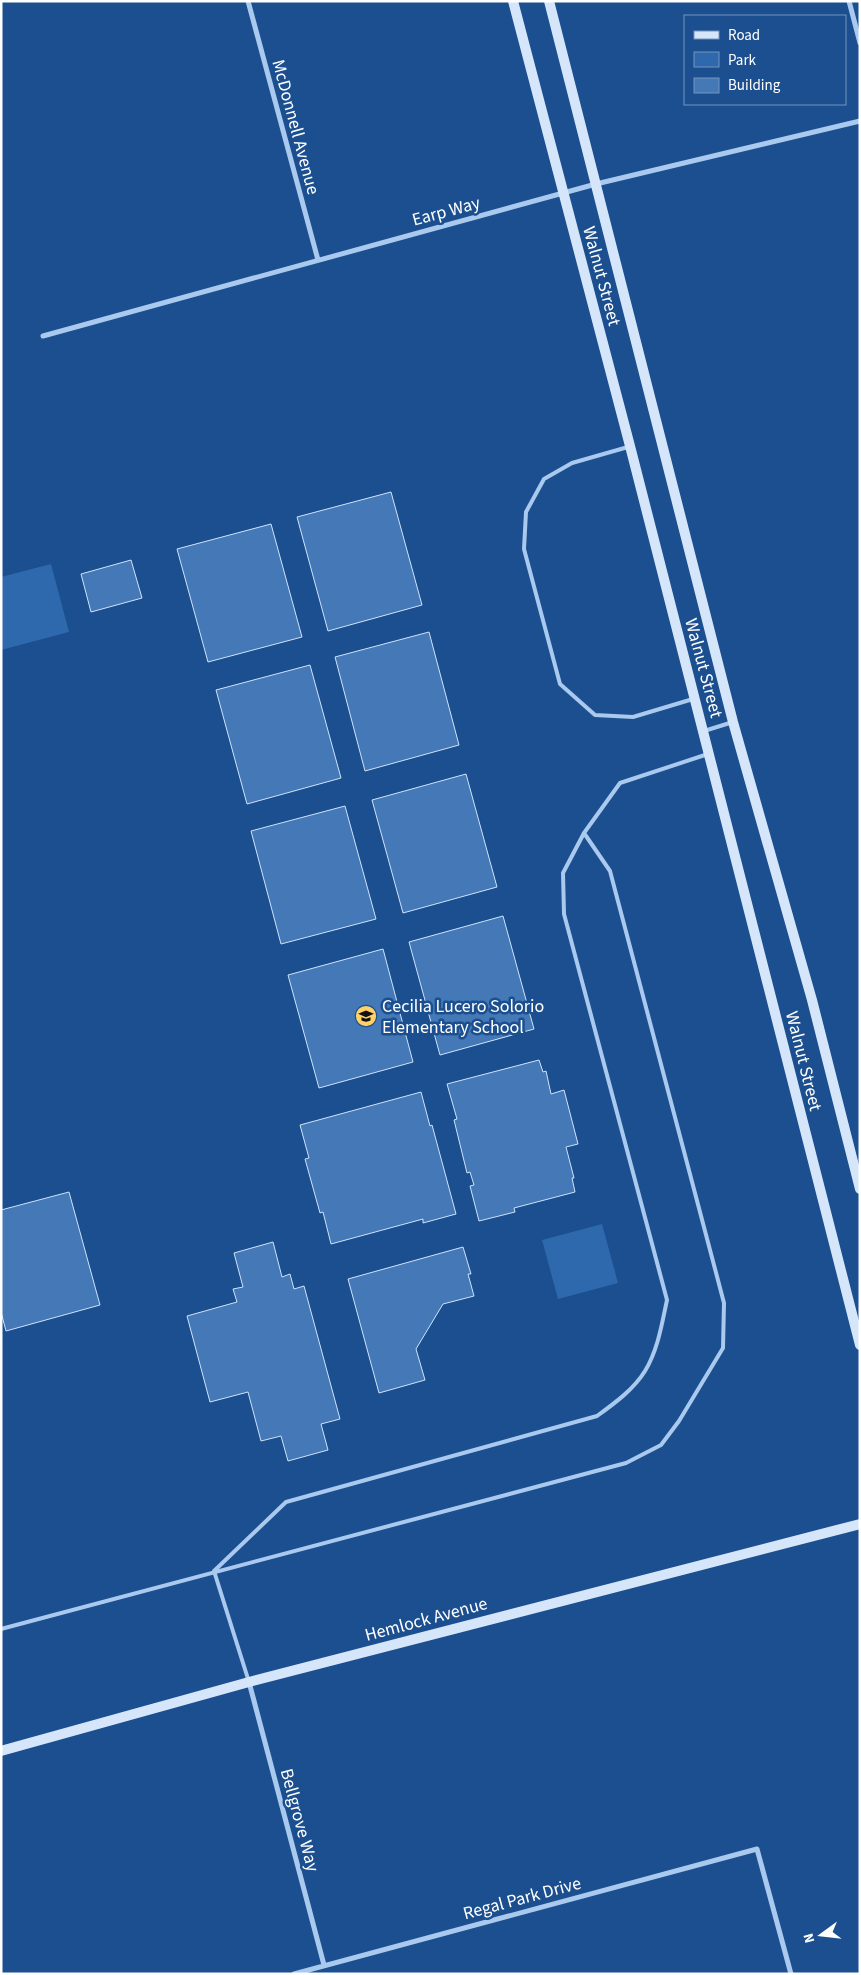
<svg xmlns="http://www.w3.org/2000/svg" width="861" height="1975" viewBox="0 0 861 1975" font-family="'Source Sans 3',sans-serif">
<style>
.green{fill:#2e69ad}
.building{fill:#4478b7;stroke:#cfe3fa}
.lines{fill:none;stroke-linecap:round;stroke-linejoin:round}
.lane{stroke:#a9c9ee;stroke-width:4}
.street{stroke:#a9c9ee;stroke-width:5}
.secondary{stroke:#d6e6fa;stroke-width:10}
.labels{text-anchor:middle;stroke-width:5;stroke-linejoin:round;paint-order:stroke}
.street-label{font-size:18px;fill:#fff;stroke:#1b4f8f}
.poi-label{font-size:18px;fill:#fff;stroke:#1b4f8f;text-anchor:start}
</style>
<rect width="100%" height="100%" fill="#1b4f8f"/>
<!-- green -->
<path class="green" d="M 51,564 L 69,632 L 1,650 L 1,577 Z
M 602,1224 L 618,1283 L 558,1299 L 542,1240 Z"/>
<!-- building -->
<path class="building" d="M 391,492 L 422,605 L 328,631 L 297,517 Z
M 271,524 L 302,637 L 208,662 L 177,549 Z
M 131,560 L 142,598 L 91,612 L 81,574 Z
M 429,632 L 459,745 L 365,771 L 335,657 Z
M 310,665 L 341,778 L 247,804 L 216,690 Z
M 466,774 L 497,887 L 403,913 L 372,800 Z
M 345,806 L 376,919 L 281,944 L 251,831 Z
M 503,916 L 534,1029 L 440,1055 L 409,942 Z
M 383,949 L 413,1062 L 319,1088 L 288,975 Z
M 539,1060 L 543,1072 L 546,1071 L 551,1094 L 564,1090 L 578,1144 L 566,1147 L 574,1178 L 572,1178 L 575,1192 L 514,1208 L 515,1212 L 479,1221 L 470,1186 L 474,1185 L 470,1172 L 467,1173 L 454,1120 L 457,1119 L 447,1084 Z
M 421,1092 L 430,1126 L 432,1125 L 456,1214 L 423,1223 L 423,1219 L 331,1244 L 323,1212 L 320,1213 L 305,1159 L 309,1158 L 300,1125 Z
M 69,1192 L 100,1305 L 6,1331 L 1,1312 L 1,1210 Z
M 273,1242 L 282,1277 L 290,1274 L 294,1289 L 304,1286 L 340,1419 L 321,1424 L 328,1450 L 288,1461 L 281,1436 L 261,1441 L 248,1392 L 210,1402 L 187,1316 L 237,1302 L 233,1289 L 243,1287 L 234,1253 Z
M 463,1247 L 471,1274 L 468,1274 L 474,1296 L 443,1304 L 416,1349 L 425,1380 L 379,1393 L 348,1279 Z"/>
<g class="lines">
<!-- lane -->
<path class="lane" d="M 628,447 L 572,463 L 544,479 L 526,512 L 524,549 L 560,684 L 595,715 L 633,717 L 693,699
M 704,731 L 733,722
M 1,1629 L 626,1463 L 661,1445 L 679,1421 L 723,1348 L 724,1303 L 610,871 L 584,833
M 249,1682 L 214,1571 L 286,1502 L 597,1416 C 615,1403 634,1389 645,1371 C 658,1350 662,1323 667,1300 L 564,914 L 563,873 L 584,833 L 620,783 L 708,754"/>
<!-- street -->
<path class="street" d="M 248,1 L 318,260
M 849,1 L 860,43
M 43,336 L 596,184 L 860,121
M 249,1682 L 324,1965
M 294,1974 L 757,1849 L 791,1974"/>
<!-- secondary -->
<path class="secondary" d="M 513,1 L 630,446 L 860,1345
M 549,1 L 733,722 L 812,1000 L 860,1189
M 1,1751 L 249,1682 L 860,1524"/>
</g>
<!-- icons -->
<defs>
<g id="school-disc" transform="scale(1.125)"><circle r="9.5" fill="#ffd166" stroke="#1b4f8f"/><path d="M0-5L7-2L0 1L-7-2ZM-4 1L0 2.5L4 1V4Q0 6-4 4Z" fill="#111"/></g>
</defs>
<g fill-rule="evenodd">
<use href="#school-disc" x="366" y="1016"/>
</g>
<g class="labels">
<!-- street labels -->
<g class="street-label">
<text transform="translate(296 127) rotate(75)" y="6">McDonnell Avenue</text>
<text transform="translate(446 211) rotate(-15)" y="6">Earp Way</text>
<text transform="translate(602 276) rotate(75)" y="6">Walnut Street</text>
<text transform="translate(704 668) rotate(75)" y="6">Walnut Street</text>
<text transform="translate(804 1061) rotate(76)" y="6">Walnut Street</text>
<text transform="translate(426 1619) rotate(-15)" y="6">Hemlock Avenue</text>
<text transform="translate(300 1820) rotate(75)" y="6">Bellgrove Way</text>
<text transform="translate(522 1898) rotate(-15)" y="6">Regal Park Drive</text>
</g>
<!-- poi labels -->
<g class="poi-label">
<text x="382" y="1012">Cecilia Lucero Solorio<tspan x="382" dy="21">Elementary School</tspan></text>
</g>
</g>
<!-- border -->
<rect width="861" height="1975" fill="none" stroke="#ffffff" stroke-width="5"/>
<!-- legend -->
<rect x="684" y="15" width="162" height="90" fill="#1b4f8f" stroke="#7695bc"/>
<rect x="694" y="31" width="25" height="8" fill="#d6e6fa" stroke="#7695bc"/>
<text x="728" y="40" font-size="15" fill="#ffffff">Road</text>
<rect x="694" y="52" width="25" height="15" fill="#2e69ad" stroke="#7695bc"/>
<text x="728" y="65" font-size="15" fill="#ffffff">Park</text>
<rect x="694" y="78" width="25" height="15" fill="#4478b7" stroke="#7695bc"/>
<text x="728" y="90" font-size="15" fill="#ffffff">Building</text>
<!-- north arrow -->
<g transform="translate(821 1935) rotate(255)" stroke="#1b4f8f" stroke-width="4" paint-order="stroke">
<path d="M0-4L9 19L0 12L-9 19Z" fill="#ffffff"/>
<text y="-8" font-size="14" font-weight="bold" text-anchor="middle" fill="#ffffff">N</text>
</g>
</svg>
